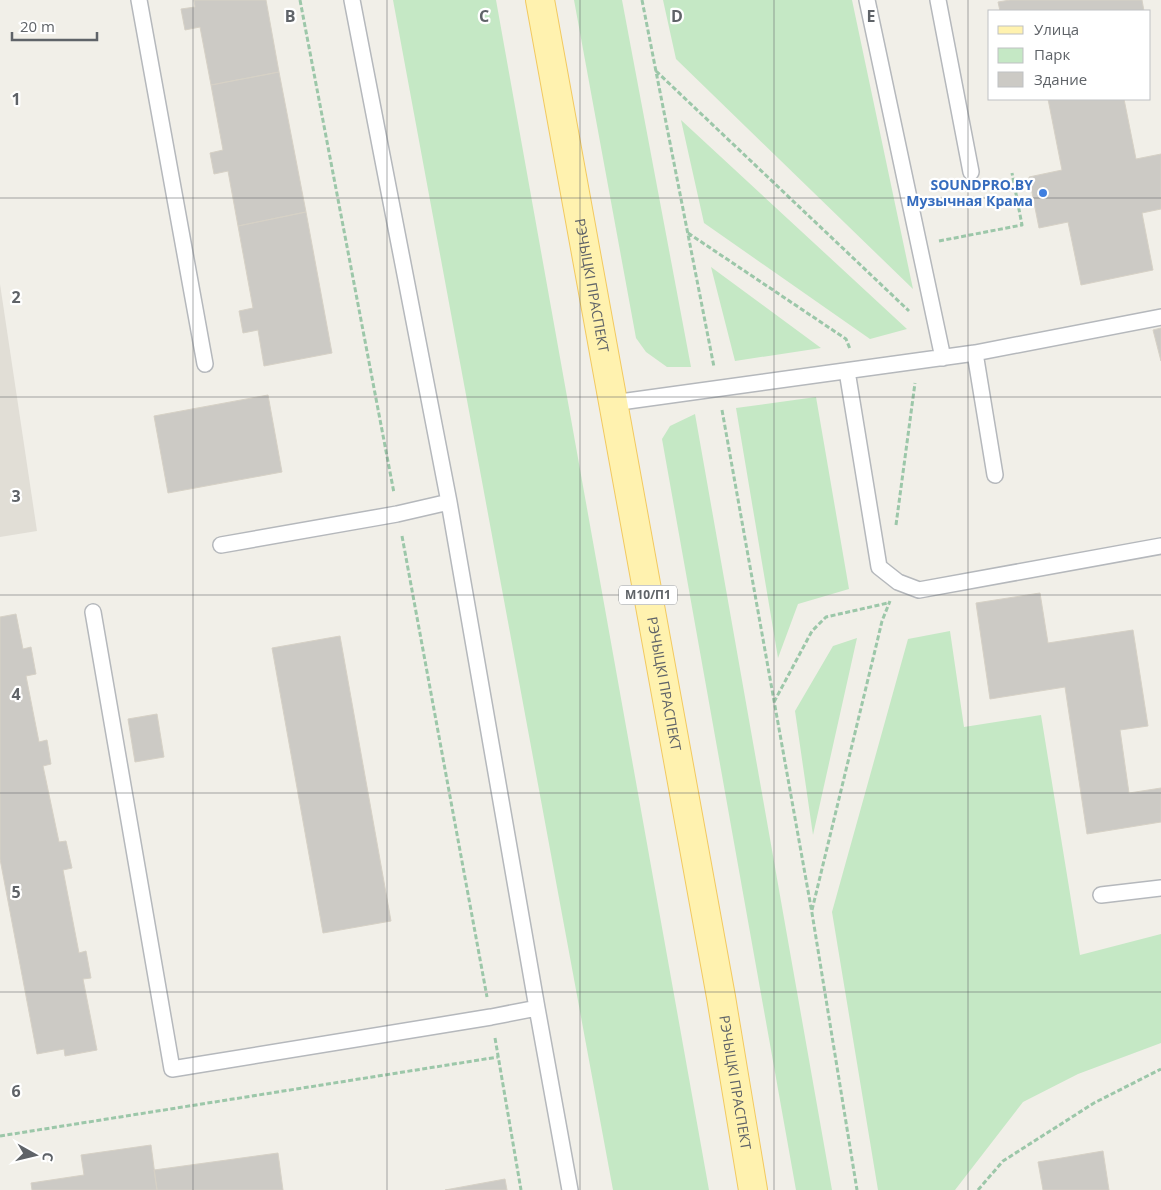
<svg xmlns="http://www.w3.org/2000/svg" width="1161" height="1190" viewBox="0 0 1161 1190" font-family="'Open Sans',sans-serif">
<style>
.education{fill:#e1ded6}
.green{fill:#c5e8c5}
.building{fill:#cccac5;stroke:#d6d1c6}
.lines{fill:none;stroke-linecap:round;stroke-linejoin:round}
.service-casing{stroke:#b5b8bc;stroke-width:18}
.primary-casing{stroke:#f2c960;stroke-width:30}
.path{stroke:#9cc7a9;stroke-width:3;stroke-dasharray:5 2.5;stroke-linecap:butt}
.service{stroke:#fff;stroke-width:15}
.primary{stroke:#fff2af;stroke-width:28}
.grid{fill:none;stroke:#5f6368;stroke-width:1;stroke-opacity:0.55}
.shop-dot{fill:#3f7fe0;stroke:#fff;stroke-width:2}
.labels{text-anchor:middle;stroke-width:4.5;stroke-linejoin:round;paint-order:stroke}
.shield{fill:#fff;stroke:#8f9295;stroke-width:1}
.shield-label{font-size:12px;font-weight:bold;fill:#5f6368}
.shop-label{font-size:14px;font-weight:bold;fill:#366cbe;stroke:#fff;text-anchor:end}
.street-label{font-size:14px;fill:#5f6368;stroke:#fff}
.grid-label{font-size:16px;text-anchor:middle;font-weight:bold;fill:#5f6368;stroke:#fff;stroke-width:4.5;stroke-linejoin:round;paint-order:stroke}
</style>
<rect width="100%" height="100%" fill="#f1efe8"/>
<!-- education -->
<path class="education" d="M 0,284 L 37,531 L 0,537 Z"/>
<!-- green -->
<path class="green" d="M 393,0 L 496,0 L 709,1190 L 613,1190 Z
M 574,0 L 622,0 L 691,367 L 667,367 L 646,352 L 636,338 Z
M 663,0 L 852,0 L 913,289 L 676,59 Z
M 681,120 L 907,329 L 870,339 L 704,223 Z
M 711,267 L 821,348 L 735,361 Z
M 816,397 L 849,589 L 798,604 L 778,658 L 736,408 Z
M 695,414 L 832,1190 L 796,1190 L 662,439 L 670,426 Z
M 950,631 L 964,727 L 1041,715 L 1080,955 L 1161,934 L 1161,1043 L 1078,1074 L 1023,1102 L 955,1190 L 878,1190 L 832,912 L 908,639 Z
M 857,638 L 813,835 L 795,711 L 833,646 Z"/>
<!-- building -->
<path class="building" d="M 194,0 L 266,0 L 279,72 L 211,85 L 200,27 L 185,30 L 181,9 L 195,7 Z
M 1010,0 L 1142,0 L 1144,11 L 1000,11 L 998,2 Z
M 279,72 L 306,212 L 238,226 L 228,171 L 214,174 L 210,153 L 223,150 L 211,85 Z
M 1048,99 L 1124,99 L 1136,159 L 1161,154 L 1161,209 L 1142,213 L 1153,270 L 1081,285 L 1068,222 L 1039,228 L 1029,177 L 1062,170 Z
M 306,212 L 332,353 L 264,366 L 258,330 L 243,333 L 239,311 L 253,308 L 238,226 Z
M 1161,328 L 1161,361 L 1153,330 Z
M 268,395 L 282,472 L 168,493 L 154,416 Z
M 1040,593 L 1048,643 L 1133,630 L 1148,726 L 1120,730 L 1129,793 L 1161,788 L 1161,822 L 1087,834 L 1065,687 L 990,699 L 976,603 Z
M 16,614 L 23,649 L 31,647 L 36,674 L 26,676 L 39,742 L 47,740 L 51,764 L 43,766 L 59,842 L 66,841 L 72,868 L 63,870 L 79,953 L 86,951 L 91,978 L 83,979 L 97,1050 L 65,1056 L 64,1049 L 37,1054 L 0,859 L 0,617 Z
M 340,636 L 391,921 L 323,933 L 272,648 Z
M 157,714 L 164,757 L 135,762 L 128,719 Z
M 151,1145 L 157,1190 L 32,1190 L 31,1183 L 84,1175 L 81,1155 Z
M 1103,1151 L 1109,1190 L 1043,1190 L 1038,1162 Z
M 278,1153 L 283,1190 L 157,1190 L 154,1170 Z
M 505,1179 L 507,1190 L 445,1190 Z"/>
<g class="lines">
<!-- service casing -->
<g class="service-casing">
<path id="service" d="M 139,0 L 205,364
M 352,0 L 449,502 L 537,1008 L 570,1190
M 867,0 L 943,358
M 938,0 L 971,172
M 975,353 L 995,475
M 847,371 L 879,567 L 898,582 L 919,590 L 1161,546
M 613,403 L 975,353 L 1161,317
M 221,545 L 397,514 L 449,502
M 93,612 L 172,1069 L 491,1017 L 537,1008
M 1101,895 L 1161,888"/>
</g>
<!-- primary casing -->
<g class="primary-casing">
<g id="primary">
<path id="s1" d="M 540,0 L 721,997 L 753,1190"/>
</g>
</g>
<!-- path -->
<path class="path" d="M 300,0 L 394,493
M 642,0 L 714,367
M 656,71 L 909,311
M 688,233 L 846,339 L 850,349
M 939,241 L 1022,225 L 1012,173
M 722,410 L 812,913 L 857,1190
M 896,525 L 915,383
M 402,536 L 487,997
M 774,702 L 812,631 L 826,617 L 888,603
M 812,910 L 878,638 L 882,621 L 890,601
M 495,1038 L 521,1190
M 0,1136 L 498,1057
M 978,1190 L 1003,1161 L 1094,1103 L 1161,1069"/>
<!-- service -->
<use href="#service" class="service"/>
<!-- primary -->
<use href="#primary" class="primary"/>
</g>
<!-- grid -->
<path class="grid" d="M 193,0 L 193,1190M 387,0 L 387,1190M 580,0 L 580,1190M 774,0 L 774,1190M 968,0 L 968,1190M 0,198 L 1161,198M 0,397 L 1161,397M 0,595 L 1161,595M 0,793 L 1161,793M 0,992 L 1161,992"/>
<!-- markers -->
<circle class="shop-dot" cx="1043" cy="193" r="5"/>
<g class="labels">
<!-- shield labels -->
<rect class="shield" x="619" y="585.5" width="58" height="19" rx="4"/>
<g class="shield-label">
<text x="648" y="599">М10/П1</text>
</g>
<!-- shop labels -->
<g class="shop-label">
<text x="1033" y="190">SOUNDPRO.BY<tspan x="1033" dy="16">Музычная Крама</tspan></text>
</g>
<!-- street labels -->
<g class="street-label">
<text dy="5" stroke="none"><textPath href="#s1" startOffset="290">РЭЧЫЦКІ ПРАСПЕКТ</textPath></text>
<text dy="5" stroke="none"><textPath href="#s1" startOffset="695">РЭЧЫЦКІ ПРАСПЕКТ</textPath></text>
<text dy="5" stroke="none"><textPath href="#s1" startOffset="1100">РЭЧЫЦКІ ПРАСПЕКТ</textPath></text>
</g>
</g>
<g class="grid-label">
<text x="290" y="22">B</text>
<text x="484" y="22">C</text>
<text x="677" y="22">D</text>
<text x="871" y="22">E</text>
<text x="16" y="105">1</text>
<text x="16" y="303">2</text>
<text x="16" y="502">3</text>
<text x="16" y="700">4</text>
<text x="16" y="898">5</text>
<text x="16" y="1097">6</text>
</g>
<!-- legend -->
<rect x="988" y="10" width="162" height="90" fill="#ffffff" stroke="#bfc1c3"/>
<rect x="998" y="26" width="25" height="8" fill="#fff2af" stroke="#bfc1c3"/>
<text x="1034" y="35" font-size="15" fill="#5f6368">Улица</text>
<rect x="998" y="48" width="25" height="15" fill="#c5e8c5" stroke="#bfc1c3"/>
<text x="1034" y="60" font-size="15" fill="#5f6368">Парк</text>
<rect x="998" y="72" width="25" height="15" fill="#cccac5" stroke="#bfc1c3"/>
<text x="1034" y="85" font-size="15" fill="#5f6368">Здание</text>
<!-- north arrow -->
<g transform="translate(35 1155) rotate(98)" stroke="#ffffff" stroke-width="4" paint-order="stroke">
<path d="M0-4L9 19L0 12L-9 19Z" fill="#5f6368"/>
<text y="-8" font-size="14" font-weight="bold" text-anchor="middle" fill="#5f6368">С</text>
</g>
<!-- scale -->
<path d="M12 32v8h85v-8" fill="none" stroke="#5f6368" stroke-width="2.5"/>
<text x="20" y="32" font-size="15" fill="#5f6368" stroke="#ffffff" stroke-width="4" paint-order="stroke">20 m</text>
</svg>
